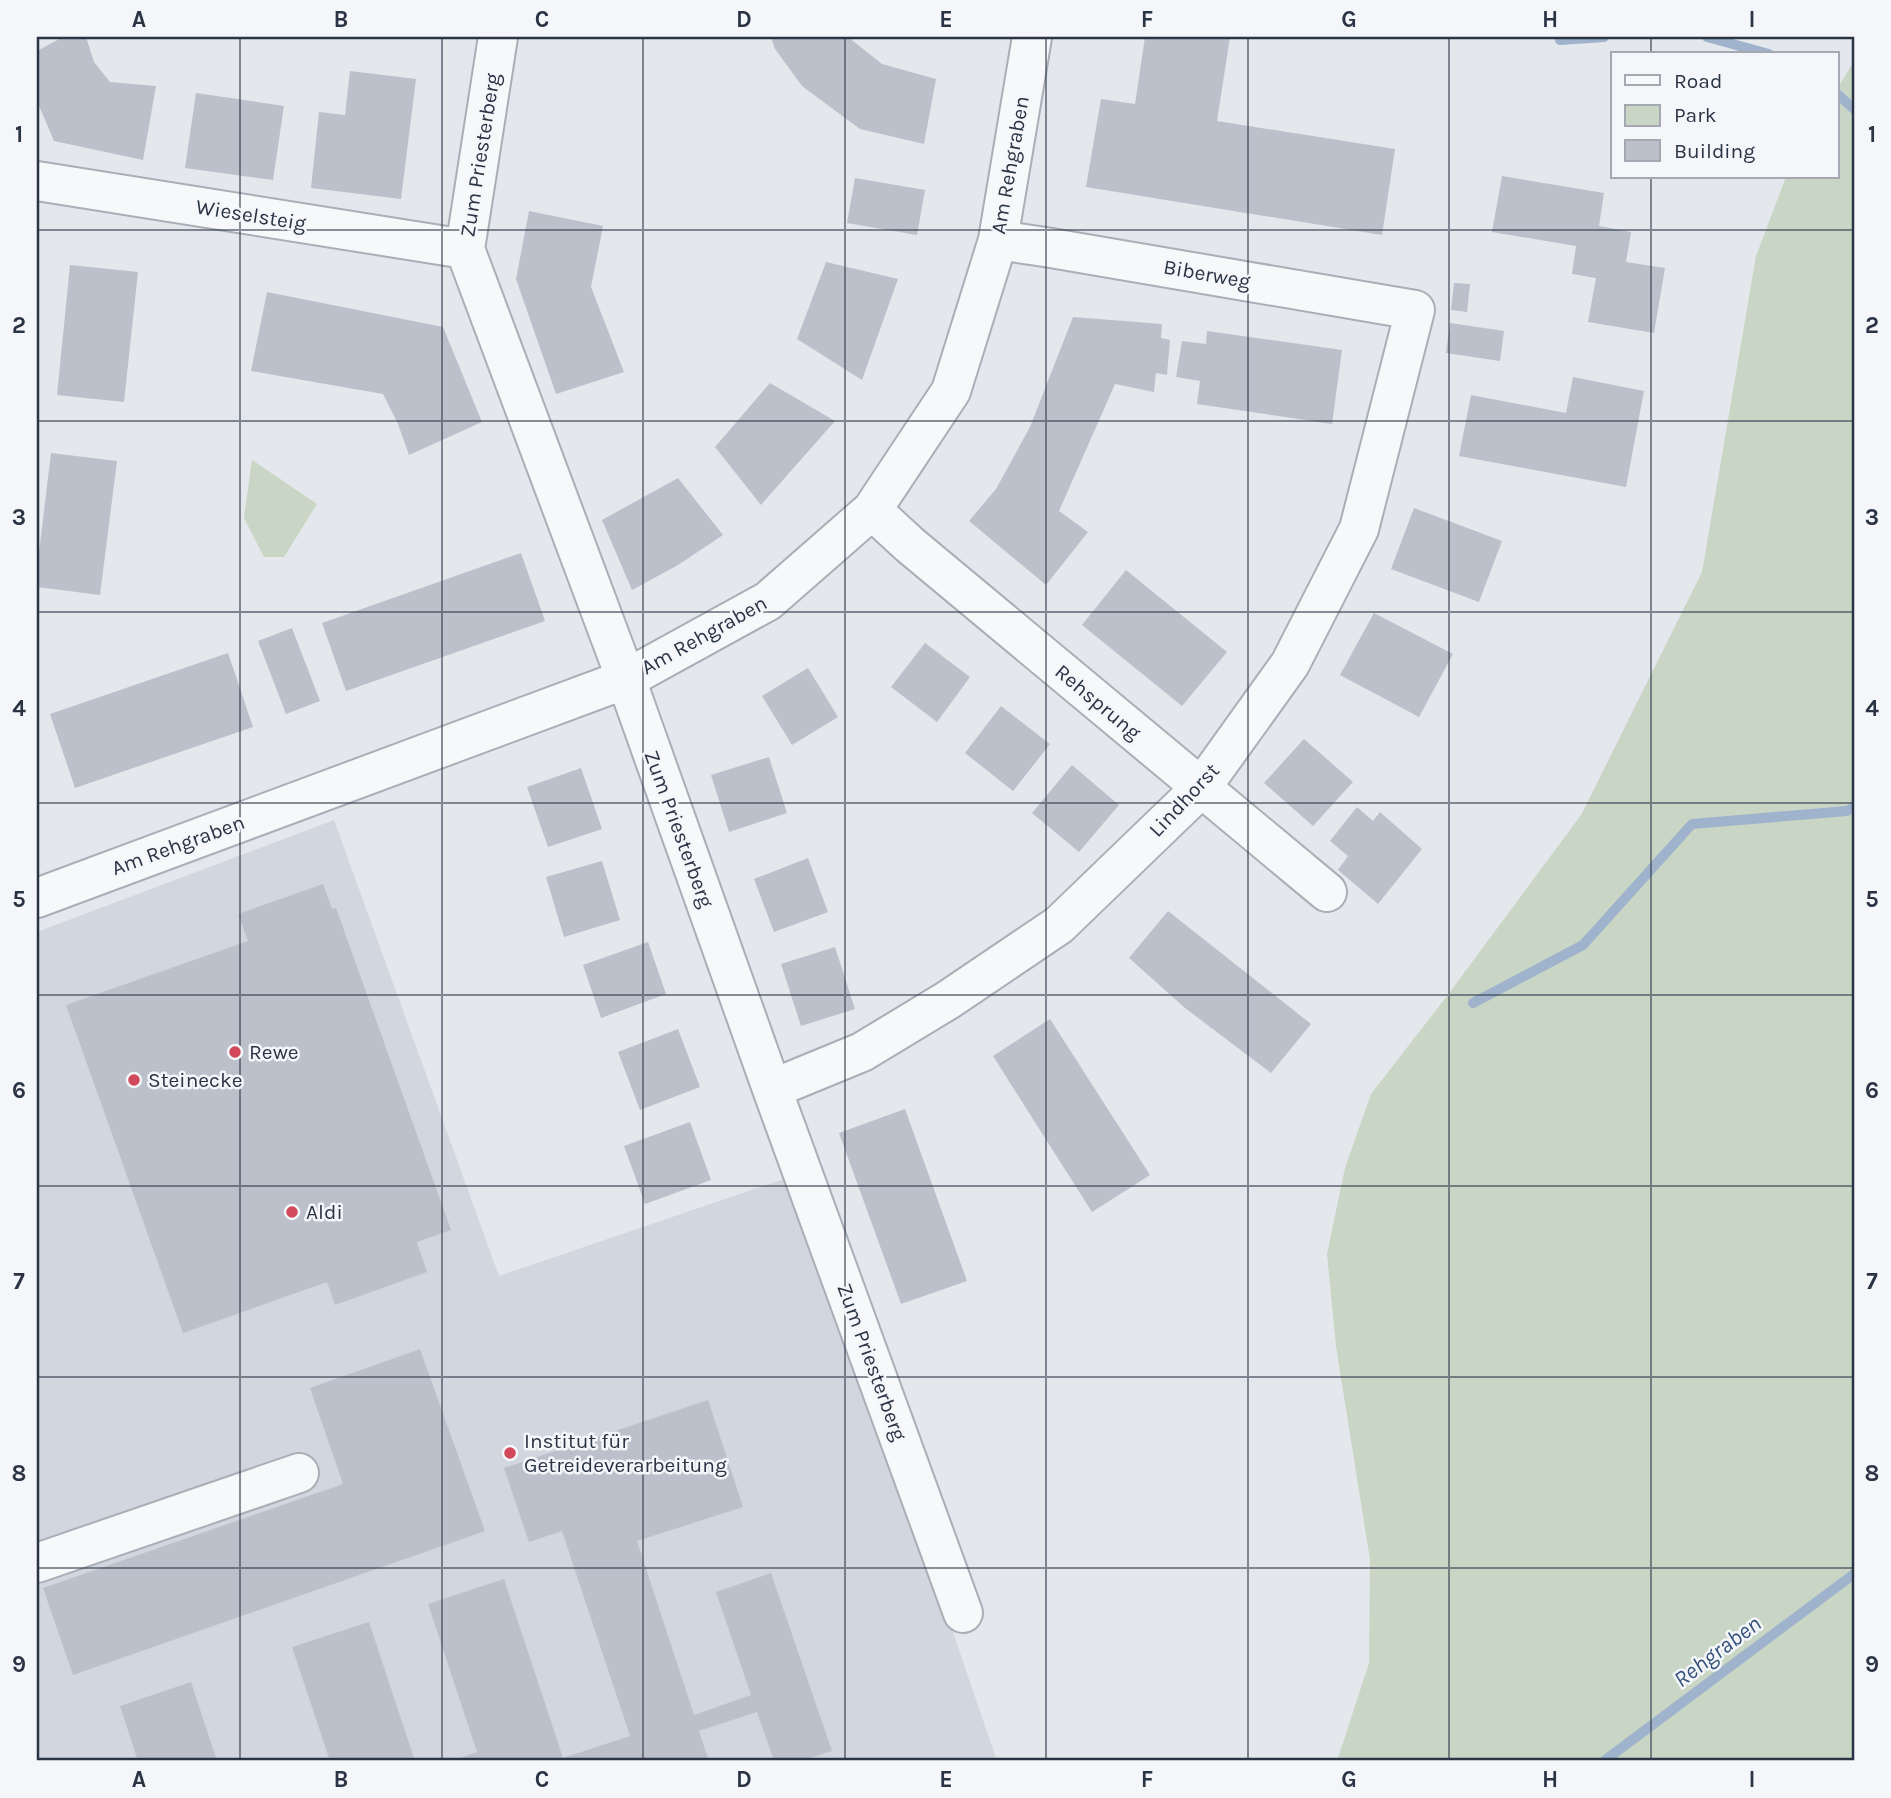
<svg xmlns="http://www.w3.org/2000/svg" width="1891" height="1798" viewBox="0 0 1891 1798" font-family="Karla,sans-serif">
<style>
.built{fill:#d2d6de}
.green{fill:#c9d6c5}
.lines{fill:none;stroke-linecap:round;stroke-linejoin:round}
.stream{stroke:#9fb4cc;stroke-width:10}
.building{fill:#bbc0ca}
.minor-casing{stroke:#a9aeb7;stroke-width:42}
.minor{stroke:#f7f8fa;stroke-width:38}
.grid{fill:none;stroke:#2b3445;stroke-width:2;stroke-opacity:0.55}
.poi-dot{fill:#d1495b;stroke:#f4f6f9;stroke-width:2.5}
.labels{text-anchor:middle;stroke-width:5;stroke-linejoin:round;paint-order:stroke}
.street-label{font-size:21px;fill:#2b3445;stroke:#f4f6f9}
.poi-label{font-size:21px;fill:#2b3445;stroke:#f4f6f9;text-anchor:start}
.water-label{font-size:23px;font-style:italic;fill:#34527a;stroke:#f4f6f9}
.neatline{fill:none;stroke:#2b3445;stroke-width:2.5}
.grid-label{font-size:23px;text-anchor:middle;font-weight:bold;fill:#2b3445}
</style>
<rect width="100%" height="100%" fill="#e4e7ec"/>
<!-- built -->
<path class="built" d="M 334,820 L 499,1276 L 790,1177 L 864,1372 L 997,1761 L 37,1761 L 37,932 Z"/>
<!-- green -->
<path class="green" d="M 1854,61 L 1854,1761 L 1337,1761 L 1369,1663 L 1370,1560 L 1336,1346 L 1327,1254 L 1345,1168 L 1371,1094 L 1447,996 L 1581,815 L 1702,572 L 1756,256 L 1786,177 L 1837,177 L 1837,89 Z
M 252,460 L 317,504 L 284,557 L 264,557 L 244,518 Z"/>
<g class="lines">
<!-- stream -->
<path class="stream" d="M 1707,37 L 1769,54
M 1560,40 L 1604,37
M 1837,94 L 1854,109
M 1473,1003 L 1583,945 L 1692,824 L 1847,811 L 1854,807
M 1604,1761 L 1854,1574"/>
</g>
<!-- building -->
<path class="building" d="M 63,37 L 86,37 L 94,62 L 110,82 L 156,86 L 143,160 L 54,141 L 37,101 L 37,51 Z
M 771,37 L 848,37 L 882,64 L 936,79 L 924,144 L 860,129 L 802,86 L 775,49 Z
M 1145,37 L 1230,37 L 1217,121 L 1395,149 L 1382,235 L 1086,187 L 1101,99 L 1135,104 Z
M 350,71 L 416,79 L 401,199 L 311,188 L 319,112 L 345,115 Z
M 196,93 L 284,106 L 273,180 L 185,168 Z
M 1502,176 L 1604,193 L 1599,226 L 1631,232 L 1626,262 L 1665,268 L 1654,333 L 1588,322 L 1596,278 L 1572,274 L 1576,246 L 1492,232 Z
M 855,178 L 925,190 L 917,235 L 847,223 Z
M 529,211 L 603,226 L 591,287 L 624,372 L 556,394 L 516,279 Z
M 826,262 L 898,279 L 862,380 L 797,339 Z
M 70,265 L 138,272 L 124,402 L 57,395 Z
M 1454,283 L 1470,284 L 1467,312 L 1451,310 Z
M 267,292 L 443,327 L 482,422 L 409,455 L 398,424 L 383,394 L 251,371 Z
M 1073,317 L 1162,324 L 1161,338 L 1170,340 L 1167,375 L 1156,373 L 1154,392 L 1115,384 L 1059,511 L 1088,532 L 1046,585 L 969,521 L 996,489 L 1030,427 Z
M 1450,323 L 1504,331 L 1500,361 L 1446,353 Z
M 1207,331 L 1342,350 L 1332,424 L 1197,404 L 1200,381 L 1176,377 L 1182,341 L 1206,344 Z
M 1573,377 L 1644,391 L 1626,487 L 1459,456 L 1471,395 L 1566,413 Z
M 770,383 L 835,421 L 761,505 L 715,447 Z
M 51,453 L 117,461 L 100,595 L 37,587 L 37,569 Z
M 678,478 L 723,535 L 678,565 L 632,590 L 602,520 Z
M 1414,508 L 1502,541 L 1479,602 L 1391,569 Z
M 521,553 L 545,621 L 346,691 L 322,623 Z
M 1126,570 L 1227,652 L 1182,706 L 1082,625 Z
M 1374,613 L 1453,654 L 1419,717 L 1340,675 Z
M 292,628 L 320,701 L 286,714 L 258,641 Z
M 925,643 L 970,677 L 937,722 L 891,687 Z
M 228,653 L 253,727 L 75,788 L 50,714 Z
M 808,668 L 838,717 L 792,745 L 762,696 Z
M 1001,706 L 1050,744 L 1013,791 L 965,753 Z
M 1304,739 L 1353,782 L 1313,826 L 1264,783 Z
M 769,757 L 787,813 L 729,832 L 711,775 Z
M 1072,765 L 1119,805 L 1079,852 L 1032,813 Z
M 581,768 L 602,829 L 548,847 L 527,787 Z
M 1357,807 L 1373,821 L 1380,812 L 1422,849 L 1378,904 L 1338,870 L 1348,856 L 1330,841 Z
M 808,858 L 828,912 L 774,932 L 754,879 Z
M 602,861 L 620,920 L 564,937 L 546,877 Z
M 323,884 L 332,909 L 336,908 L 451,1230 L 417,1242 L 427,1272 L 335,1305 L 327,1282 L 183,1333 L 66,1005 L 248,941 L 238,914 Z
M 1168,911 L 1311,1024 L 1271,1073 L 1185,1008 L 1129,958 Z
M 648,942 L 666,994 L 601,1018 L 583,965 Z
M 835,947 L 855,1009 L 801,1026 L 781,964 Z
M 1050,1019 L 1150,1175 L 1092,1212 L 993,1056 Z
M 678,1029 L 700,1087 L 640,1110 L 618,1052 Z
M 905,1109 L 967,1281 L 901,1304 L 839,1133 Z
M 690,1122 L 711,1180 L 645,1204 L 624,1146 Z
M 420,1349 L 485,1531 L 73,1675 L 43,1588 L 343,1484 L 310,1388 Z
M 708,1400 L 743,1507 L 637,1541 L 694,1715 L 751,1695 L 716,1592 L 771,1573 L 832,1751 L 801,1761 L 774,1761 L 757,1712 L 699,1731 L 709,1761 L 638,1761 L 637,1758 L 628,1761 L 452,1761 L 477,1752 L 428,1604 L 504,1579 L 563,1758 L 630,1736 L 562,1531 L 529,1542 L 504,1468 Z
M 369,1622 L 415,1761 L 330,1761 L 292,1647 Z
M 191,1682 L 217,1761 L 138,1761 L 120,1706 Z"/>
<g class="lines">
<!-- minor casing -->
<g class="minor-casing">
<path id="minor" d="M 498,37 L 465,249 L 626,679 L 772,1089 L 963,1613
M 37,181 L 465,249
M 872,510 L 910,545 L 1327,892
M 37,898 L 626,679 L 768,601 L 872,510 L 951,391 L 998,240 L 1032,37
M 772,1089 L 862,1052 L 948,1000 L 1059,925 L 1201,788 L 1290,664 L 1359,529 L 1415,310 L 1045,247 L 998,240
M 37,1563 L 299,1473"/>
</g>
<!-- minor -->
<use href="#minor" class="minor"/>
</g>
<!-- grid -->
<path class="grid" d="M 240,37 L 240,1761M 442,37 L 442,1761M 643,37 L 643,1761M 845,37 L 845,1761M 1046,37 L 1046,1761M 1248,37 L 1248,1761M 1449,37 L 1449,1761M 1651,37 L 1651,54M 1651,177 L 1651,1761M 37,230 L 1854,230M 37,421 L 1854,421M 37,612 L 1854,612M 37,803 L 1854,803M 37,995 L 1854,995M 37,1186 L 1854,1186M 37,1377 L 1854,1377M 37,1568 L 1854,1568"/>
<!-- markers -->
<g class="poi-dot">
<circle cx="235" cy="1052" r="7"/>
<circle cx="134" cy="1080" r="7"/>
<circle cx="292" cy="1212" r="7"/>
<circle cx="510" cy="1453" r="7"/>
</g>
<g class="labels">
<!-- street labels -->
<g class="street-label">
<text transform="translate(480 155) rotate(-81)" y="7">Zum Priesterberg</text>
<text transform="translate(1010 165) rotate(-80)" y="7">Am Rehgraben</text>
<text transform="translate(251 215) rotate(9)" y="7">Wieselsteig</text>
<text transform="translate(1207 274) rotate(10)" y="7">Biberweg</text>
<text transform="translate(704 635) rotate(-29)" y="7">Am Rehgraben</text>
<text transform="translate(1098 702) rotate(40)" y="7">Rehsprung</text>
<text transform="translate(1184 800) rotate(-47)" y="7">Lindhorst</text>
<text transform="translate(679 829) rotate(70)" y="7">Zum Priesterberg</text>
<text transform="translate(178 845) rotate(-20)" y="7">Am Rehgraben</text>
<text transform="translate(872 1362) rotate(70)" y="7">Zum Priesterberg</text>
</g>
<!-- poi labels -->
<g class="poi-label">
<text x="249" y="1059">Rewe</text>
<text x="148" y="1087">Steinecke</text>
<text x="306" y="1219">Aldi</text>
<text x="524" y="1448">Institut für<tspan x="524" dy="24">Getreideverarbeitung</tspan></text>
</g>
<!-- water labels -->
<g class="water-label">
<text transform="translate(1717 1651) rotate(-37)" y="8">Rehgraben</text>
</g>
</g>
<!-- border -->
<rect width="1891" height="1798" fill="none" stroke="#f4f6f9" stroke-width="77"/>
<!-- legend -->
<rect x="1611" y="52" width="228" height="126" fill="#f4f6f9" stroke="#a4a8b1" stroke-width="2"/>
<rect x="1625" y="75" width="35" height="10" fill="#f7f8fa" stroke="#a4a8b1" stroke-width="2"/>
<text x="1674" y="88" font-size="21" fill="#2b3445">Road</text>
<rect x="1625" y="105" width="35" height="21" fill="#c9d6c5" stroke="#a4a8b1" stroke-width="2"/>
<text x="1674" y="122" font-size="21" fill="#2b3445">Park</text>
<rect x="1625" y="140" width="35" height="21" fill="#bbc0ca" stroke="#a4a8b1" stroke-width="2"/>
<text x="1674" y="158" font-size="21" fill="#2b3445">Building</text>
<rect x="38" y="38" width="1815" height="1721" class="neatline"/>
<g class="grid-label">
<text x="139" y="27">A</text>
<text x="341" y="27">B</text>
<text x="542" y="27">C</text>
<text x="744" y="27">D</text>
<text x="946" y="27">E</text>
<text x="1147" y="27">F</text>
<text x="1349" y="27">G</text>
<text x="1550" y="27">H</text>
<text x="1752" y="27">I</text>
<text x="19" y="142">1</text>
<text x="1872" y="142">1</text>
<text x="19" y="333">2</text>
<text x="1872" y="333">2</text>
<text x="19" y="525">3</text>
<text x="1872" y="525">3</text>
<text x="19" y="716">4</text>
<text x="1872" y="716">4</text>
<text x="19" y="907">5</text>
<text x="1872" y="907">5</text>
<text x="19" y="1098">6</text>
<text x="1872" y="1098">6</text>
<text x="19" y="1289">7</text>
<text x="1872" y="1289">7</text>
<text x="19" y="1481">8</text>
<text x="1872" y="1481">8</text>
<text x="19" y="1672">9</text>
<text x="1872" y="1672">9</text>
<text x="139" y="1787">A</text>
<text x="341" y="1787">B</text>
<text x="542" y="1787">C</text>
<text x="744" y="1787">D</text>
<text x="946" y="1787">E</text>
<text x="1147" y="1787">F</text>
<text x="1349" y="1787">G</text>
<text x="1550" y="1787">H</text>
<text x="1752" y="1787">I</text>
</g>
</svg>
